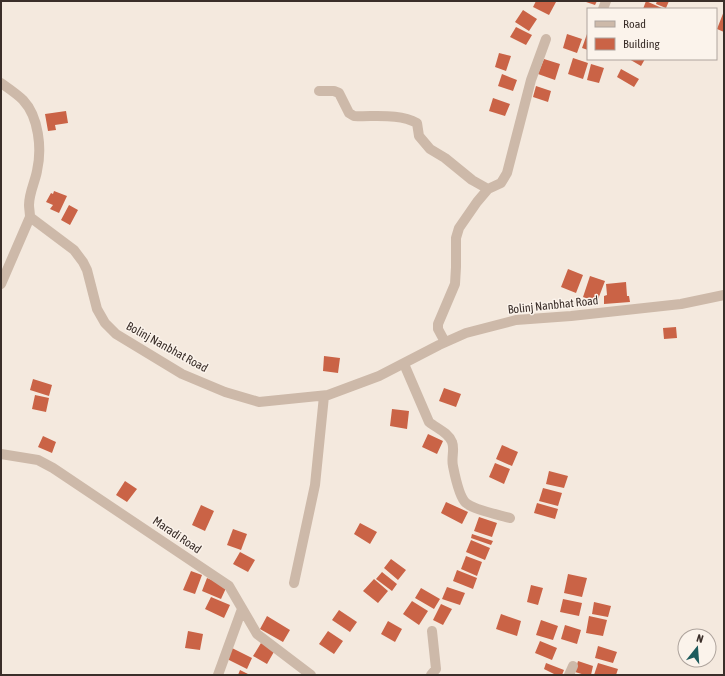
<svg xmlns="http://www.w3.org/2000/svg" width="725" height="676" viewBox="0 0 725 676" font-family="'Asap Condensed',sans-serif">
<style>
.building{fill:#ca6346}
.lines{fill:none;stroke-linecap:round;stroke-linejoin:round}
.minor{stroke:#cdb9a9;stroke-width:10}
.labels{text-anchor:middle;stroke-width:3;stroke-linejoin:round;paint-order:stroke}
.street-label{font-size:12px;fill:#3a2e29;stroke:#fbf3eb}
</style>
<rect width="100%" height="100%" fill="#f4e9de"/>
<!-- building -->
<path class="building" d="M 536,1 L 555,1 L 556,2 L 549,15 L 533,7 Z
M 583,1 L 597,1 L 595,5 Z
M 646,1 L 664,9 L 643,9 Z
M 657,1 L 669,1 L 666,8 L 656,4 Z
M 523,10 L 537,19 L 529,31 L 515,22 Z
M 724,11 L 724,32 L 717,29 Z
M 516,27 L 532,35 L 526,45 L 510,37 Z
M 567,34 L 582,39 L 577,53 L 563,48 Z
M 587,34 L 588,34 L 588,50 L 582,48 Z
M 499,53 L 511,56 L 506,71 L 495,67 Z
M 573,58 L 588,63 L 583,79 L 568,74 Z
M 544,59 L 560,64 L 555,80 L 538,74 Z
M 629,59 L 645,59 L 641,66 Z
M 591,64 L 604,68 L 599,83 L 587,80 Z
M 621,69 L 639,79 L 634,87 L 617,77 Z
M 502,74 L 517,80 L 513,91 L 498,86 Z
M 536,86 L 551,91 L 548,102 L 533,97 Z
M 493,98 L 510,104 L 505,116 L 489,111 Z
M 66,111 L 68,123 L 55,125 L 56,130 L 48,131 L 45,114 Z
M 54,191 L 67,196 L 59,213 L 50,209 L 53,205 L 46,202 L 51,193 L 53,194 Z
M 69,205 L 78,210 L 70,225 L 61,220 Z
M 568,269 L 583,275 L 576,293 L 561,287 Z
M 590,276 L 605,281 L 597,302 L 583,297 Z
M 626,282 L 627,296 L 629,296 L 630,302 L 604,304 L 604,296 L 607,295 L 606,284 Z
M 676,327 L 677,338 L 664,339 L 663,328 Z
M 324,356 L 340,358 L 338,373 L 323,371 Z
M 33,379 L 52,385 L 49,396 L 30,390 Z
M 444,388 L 461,394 L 456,407 L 439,401 Z
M 35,395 L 49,398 L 46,412 L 32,409 Z
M 392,409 L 409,411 L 407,429 L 390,426 Z
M 428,434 L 443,441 L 437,454 L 422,447 Z
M 43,436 L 56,442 L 52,453 L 38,447 Z
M 502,445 L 518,452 L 512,466 L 496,459 Z
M 495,463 L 510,469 L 504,484 L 489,477 Z
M 549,471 L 568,476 L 564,488 L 546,484 Z
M 125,481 L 137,489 L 127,502 L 116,495 Z
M 543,488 L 562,493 L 558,506 L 539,501 Z
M 446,502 L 468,512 L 462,524 L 441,513 Z
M 537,503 L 558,509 L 555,519 L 534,513 Z
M 201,505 L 214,511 L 205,531 L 192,525 Z
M 479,517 L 497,523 L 492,537 L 474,531 Z
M 360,523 L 377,532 L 370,544 L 354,534 Z
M 233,529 L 247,534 L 241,550 L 227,545 Z
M 472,534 L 493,541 L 491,545 L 471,538 Z
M 471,540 L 490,548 L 485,560 L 466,552 Z
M 240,552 L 255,560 L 248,572 L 233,564 Z
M 466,556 L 482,562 L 477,576 L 461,569 Z
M 391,559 L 406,570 L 398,580 L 384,568 Z
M 457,570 L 477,578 L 473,589 L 453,581 Z
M 191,571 L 202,575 L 195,594 L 183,590 Z
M 382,572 L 397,584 L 392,591 L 376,579 Z
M 568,574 L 587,578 L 582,597 L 564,593 Z
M 207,578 L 227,586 L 221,599 L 202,591 Z
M 374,579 L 388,591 L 378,603 L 363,591 Z
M 531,585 L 543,588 L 538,605 L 527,602 Z
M 447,587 L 465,593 L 460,605 L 442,599 Z
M 421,588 L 440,599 L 434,609 L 415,598 Z
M 211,597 L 230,605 L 224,618 L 205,609 Z
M 563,599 L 582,603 L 579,616 L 560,612 Z
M 412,601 L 428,611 L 419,625 L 403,614 Z
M 594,602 L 611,606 L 608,617 L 592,614 Z
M 441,604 L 452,609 L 443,625 L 433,620 Z
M 339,610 L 357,622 L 350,632 L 332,620 Z
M 501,614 L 521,621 L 517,636 L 496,629 Z
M 267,616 L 290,630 L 283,642 L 260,629 Z
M 589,616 L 607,620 L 603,636 L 586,633 Z
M 541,620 L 558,626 L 553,640 L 536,635 Z
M 388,621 L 402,629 L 395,642 L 381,634 Z
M 565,625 L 581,630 L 577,644 L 561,639 Z
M 188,631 L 203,634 L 200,650 L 185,648 Z
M 328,631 L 343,641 L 334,654 L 319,644 Z
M 540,641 L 557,648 L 552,660 L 535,653 Z
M 261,643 L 275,650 L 267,664 L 253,656 Z
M 598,646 L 617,652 L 613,663 L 595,658 Z
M 232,648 L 252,658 L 247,669 L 227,659 Z
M 578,661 L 593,666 L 591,675 L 585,675 L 575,672 Z
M 546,663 L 564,670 L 562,675 L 556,675 L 544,669 Z
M 598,663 L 618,669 L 616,675 L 594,675 Z
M 240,670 L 250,675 L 238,675 Z"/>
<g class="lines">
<!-- minor -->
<path class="minor" d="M 603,9 L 606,1
M 1,83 C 8,88 17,94 23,100 C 39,117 42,149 37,171 C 35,182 29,193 29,205 C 29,208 30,213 30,217 L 74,250 L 83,262 L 87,270 L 97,309 L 105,323 L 116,334 L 182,374 L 225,392 L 259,402 L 328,395 L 379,376 L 439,345 L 466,333 L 516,320 L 571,316 L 681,304 L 724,295
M 319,91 L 334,91 L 339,93 L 349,113 L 354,116 C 374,117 399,113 417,123 L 419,136 L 430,149 L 445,158 L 472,180 L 488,189
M 1,284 L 30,217
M 445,342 L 438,329 L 438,324 L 455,284 L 456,267 L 456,238 L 459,228 L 477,202 L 488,189 L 501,183 L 507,173 L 531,80 L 546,39
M 404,364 L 429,422 C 436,428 448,432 452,442 C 455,449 451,458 453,466 C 455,476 459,497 466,503 C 474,510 500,515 510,518
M 1,454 L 38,460 L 53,468 L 229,586 L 257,634 L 311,675
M 294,583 L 315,485 L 324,396
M 218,675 L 242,609
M 431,675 L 436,669 L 432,631
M 569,675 L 573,666"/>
</g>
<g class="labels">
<!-- street labels -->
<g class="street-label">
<text transform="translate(553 305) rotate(-6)" y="4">Bolinj Nanbhat Road</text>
<text transform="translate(167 347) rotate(29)" y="4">Bolinj Nanbhat Road</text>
<text transform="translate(177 535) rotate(34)" y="4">Maradi Road</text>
</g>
</g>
<!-- border -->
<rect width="725" height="676" fill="none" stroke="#3a2e29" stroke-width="4"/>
<!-- legend -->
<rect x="587" y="8" width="130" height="52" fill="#fbf3eb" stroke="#aea49d"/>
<rect x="595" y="21" width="20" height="6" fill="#cdb9a9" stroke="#aea49d"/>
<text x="623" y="28" font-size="12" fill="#3a2e29">Road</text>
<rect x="595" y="38" width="20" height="12" fill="#ca6346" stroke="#aea49d"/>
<text x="623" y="48" font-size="12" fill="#3a2e29">Building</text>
<!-- north arrow -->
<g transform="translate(697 648) rotate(17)"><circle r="19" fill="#fbf3eb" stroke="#aea49d"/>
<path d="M0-3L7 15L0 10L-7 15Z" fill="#1d5b5d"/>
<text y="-6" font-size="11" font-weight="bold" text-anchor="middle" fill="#3a2e29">N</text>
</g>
</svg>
